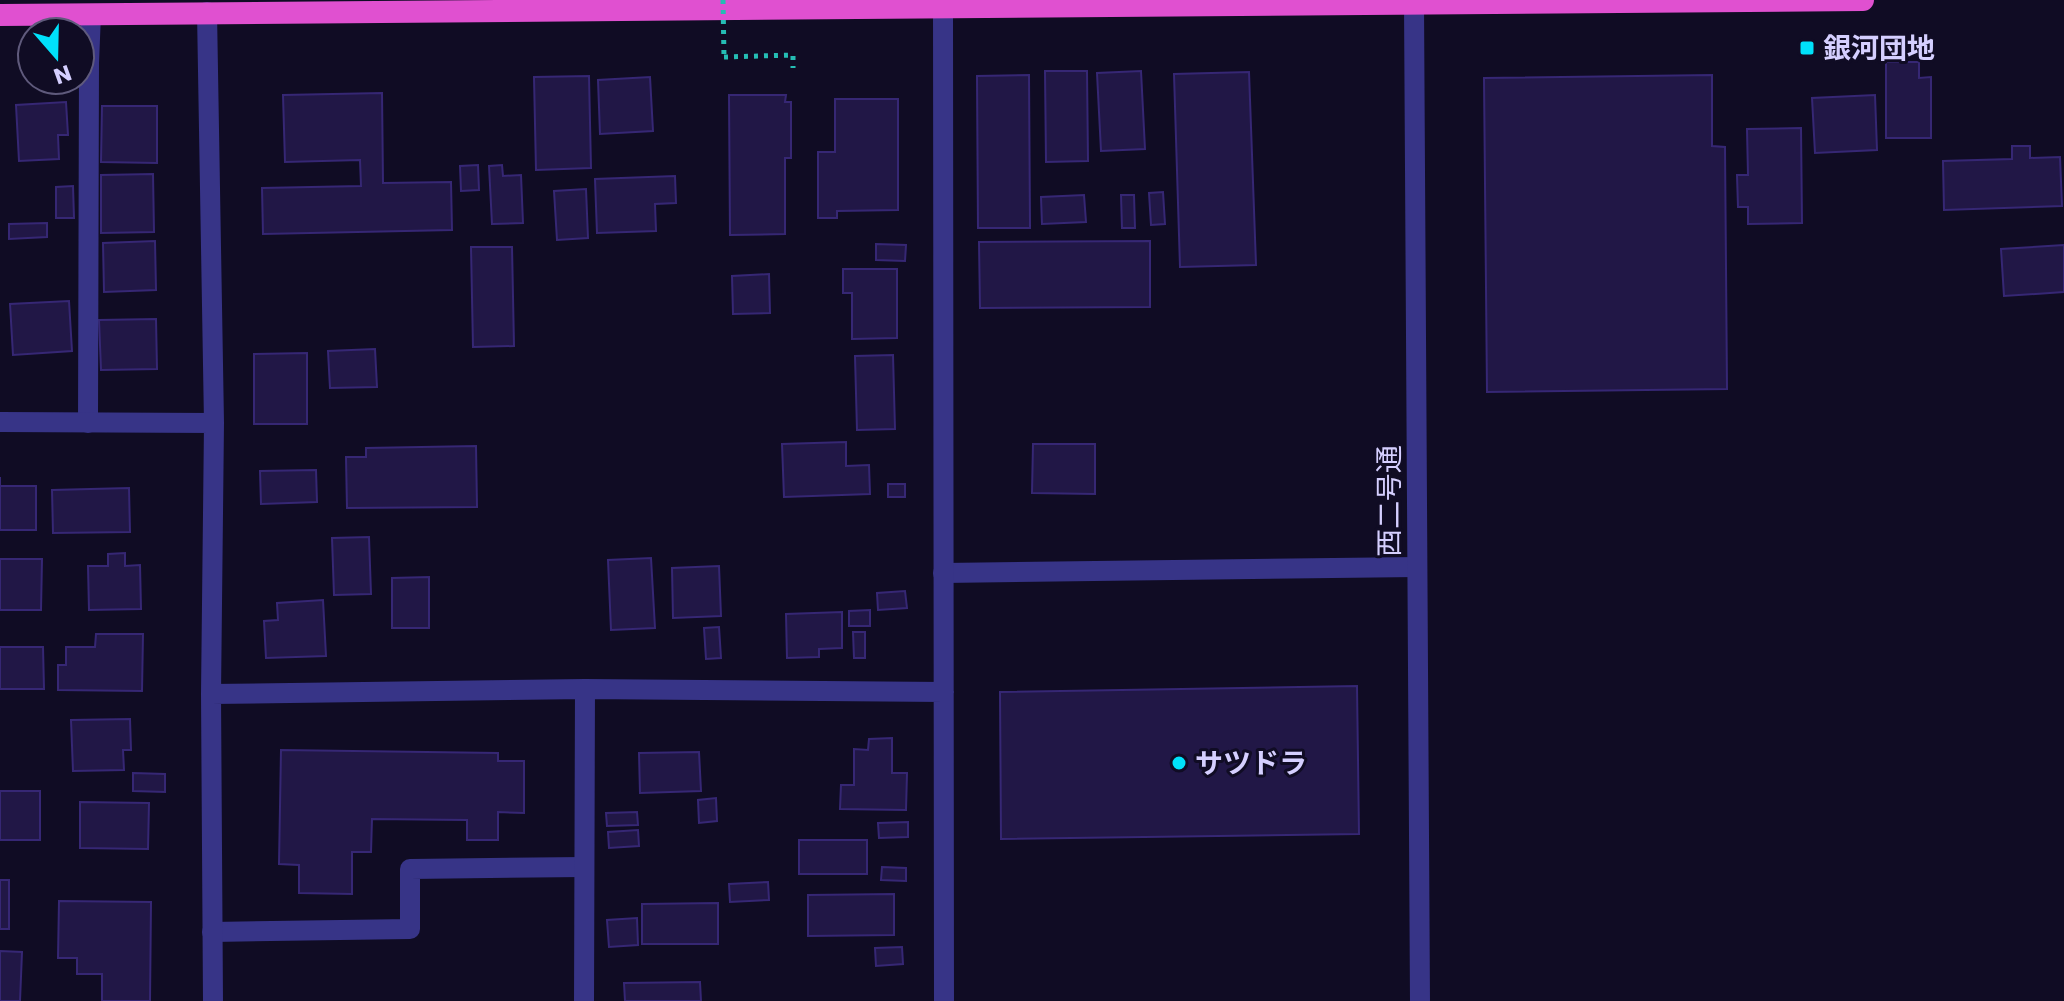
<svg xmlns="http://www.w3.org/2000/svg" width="2064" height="1001" viewBox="0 0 2064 1001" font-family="Poppins,'Noto Sans JP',sans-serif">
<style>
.building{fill:#211746;stroke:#362774;stroke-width:2}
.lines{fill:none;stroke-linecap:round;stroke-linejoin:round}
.path{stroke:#25bdb4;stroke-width:5;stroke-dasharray:4 6;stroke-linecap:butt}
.service{stroke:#373487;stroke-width:20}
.minor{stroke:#373487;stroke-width:20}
.tertiary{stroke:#373487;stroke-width:20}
.trunk{stroke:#e050d0;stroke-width:22}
.path-bridge{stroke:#25bdb4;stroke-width:5;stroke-dasharray:4 6;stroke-linecap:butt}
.poi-dot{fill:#00e1fa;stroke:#100c24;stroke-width:3}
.labels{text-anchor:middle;stroke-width:6;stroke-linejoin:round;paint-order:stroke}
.poi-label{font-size:28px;font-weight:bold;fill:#d5cfff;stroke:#100c24;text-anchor:start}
.street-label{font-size:28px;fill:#d5cfff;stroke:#100c24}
</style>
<rect width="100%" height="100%" fill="#100c24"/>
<!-- building -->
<path class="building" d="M 1886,62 L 1919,62 L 1919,78 L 1931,77 L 1931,138 L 1886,138 Z
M 1045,71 L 1087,71 L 1088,161 L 1046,162 Z
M 1141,71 L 1145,149 L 1101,151 L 1097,73 Z
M 1249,72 L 1256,265 L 1180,267 L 1174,74 Z
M 1029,75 L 1030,228 L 978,228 L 977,76 Z
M 1712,75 L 1712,146 L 1725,147 L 1727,389 L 1487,392 L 1484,78 Z
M 589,76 L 591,168 L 536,170 L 534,77 Z
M 650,77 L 653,131 L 600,134 L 598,80 Z
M 382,93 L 383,183 L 451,182 L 452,230 L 263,234 L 262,188 L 361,186 L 360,160 L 285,162 L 283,95 Z
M 729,95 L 786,95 L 785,102 L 791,102 L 791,158 L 785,158 L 785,234 L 730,235 Z
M 1875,95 L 1877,150 L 1815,153 L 1812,98 Z
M 835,99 L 898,99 L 898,210 L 837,211 L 837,218 L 818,218 L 818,152 L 835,152 Z
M 66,102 L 68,135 L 58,135 L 59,159 L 19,161 L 16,105 Z
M 102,106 L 157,106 L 157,163 L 101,162 Z
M 1801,128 L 1802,223 L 1748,224 L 1748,207 L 1738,207 L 1737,175 L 1748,175 L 1747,129 Z
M 2012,146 L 2030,146 L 2030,158 L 2060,157 L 2062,206 L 1944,210 L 1943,161 L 2012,159 Z
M 478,165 L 479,190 L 461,191 L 460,166 Z
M 502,165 L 503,176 L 521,175 L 523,223 L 492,224 L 489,166 Z
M 153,174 L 154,232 L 101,233 L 101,175 Z
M 675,176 L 676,203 L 655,204 L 656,231 L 597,233 L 595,179 Z
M 73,186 L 74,218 L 56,218 L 56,187 Z
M 586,189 L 588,238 L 557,240 L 554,191 Z
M 1163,192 L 1165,224 L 1151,225 L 1149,193 Z
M 1084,195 L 1086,222 L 1042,224 L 1041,197 Z
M 1121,195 L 1134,195 L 1135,228 L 1122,228 Z
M 47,223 L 47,237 L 9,239 L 9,224 Z
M 155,241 L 156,290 L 104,292 L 103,243 Z
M 1150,241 L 1150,307 L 980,308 L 979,242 Z
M 876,244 L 906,245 L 905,261 L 876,260 Z
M 2064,245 L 2064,292 L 2004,296 L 2001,249 Z
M 471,247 L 512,247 L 514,346 L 473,347 Z
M 843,269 L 897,269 L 897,338 L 852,339 L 852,293 L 843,293 Z
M 769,274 L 770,313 L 733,314 L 732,276 Z
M 69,301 L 72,351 L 13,355 L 10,304 Z
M 156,319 L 157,369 L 101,370 L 99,320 Z
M 375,349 L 377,387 L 330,388 L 328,351 Z
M 307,353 L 307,424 L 254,424 L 254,354 Z
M 893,355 L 895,429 L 857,430 L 855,356 Z
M 846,442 L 846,466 L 869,465 L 870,494 L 784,497 L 782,444 Z
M 1033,444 L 1095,444 L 1095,494 L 1032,493 Z
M 476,446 L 477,507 L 347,508 L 346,457 L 366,457 L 366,448 Z
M 316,470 L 317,502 L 261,504 L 260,471 Z
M 0,477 L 0,486 L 36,486 L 36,530 L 0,530 Z
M 888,484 L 905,484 L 905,497 L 888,497 Z
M 129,488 L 130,532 L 53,533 L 52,490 Z
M 369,537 L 371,594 L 334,595 L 332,538 Z
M 125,553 L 125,566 L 140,565 L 141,609 L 89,610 L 88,566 L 108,566 L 108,554 Z
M 651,558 L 655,628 L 611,630 L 608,560 Z
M 0,559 L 42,559 L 41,610 L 0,610 Z
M 719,566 L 721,616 L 673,618 L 672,568 Z
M 429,577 L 429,628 L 392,628 L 392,578 Z
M 905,591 L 907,608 L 878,610 L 877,593 Z
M 323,600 L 326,656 L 266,658 L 264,621 L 278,620 L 277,603 Z
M 870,610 L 870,626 L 849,626 L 849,611 Z
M 842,612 L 842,648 L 819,649 L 819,657 L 787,658 L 786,614 Z
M 719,627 L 721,658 L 706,659 L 704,628 Z
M 853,632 L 865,632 L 865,658 L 854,658 Z
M 96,634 L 143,634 L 142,691 L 58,690 L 58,665 L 66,665 L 66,647 L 95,647 Z
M 0,647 L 43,647 L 44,689 L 0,689 Z
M 1357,686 L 1359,834 L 1001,839 L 1000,692 Z
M 130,719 L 131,750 L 123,750 L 124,770 L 73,771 L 71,720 Z
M 892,738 L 892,773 L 907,773 L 906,810 L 840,809 L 841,785 L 854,785 L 854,749 L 868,750 L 869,739 Z
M 281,750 L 498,753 L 498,761 L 524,761 L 524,813 L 498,812 L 498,840 L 467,840 L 467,820 L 372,819 L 371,852 L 352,852 L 352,894 L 299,893 L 299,865 L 279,864 Z
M 699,752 L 701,791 L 640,793 L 639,753 Z
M 133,773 L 165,774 L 165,792 L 133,791 Z
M 0,791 L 40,791 L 40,840 L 0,840 Z
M 716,798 L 717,821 L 699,823 L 698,800 Z
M 80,802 L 149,803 L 148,849 L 80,848 Z
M 637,812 L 638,825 L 607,826 L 606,813 Z
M 908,822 L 908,837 L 879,838 L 878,823 Z
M 638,830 L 639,846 L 609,848 L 608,832 Z
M 799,840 L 867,840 L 867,874 L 799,874 Z
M 882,867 L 906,868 L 906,881 L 881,880 Z
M 0,880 L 9,880 L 9,929 L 0,929 Z
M 768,882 L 769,900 L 730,902 L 729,884 Z
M 894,894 L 894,935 L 808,936 L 808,895 Z
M 59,901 L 151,902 L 150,1001 L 102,1001 L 102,974 L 77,974 L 77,958 L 58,958 Z
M 718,903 L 718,944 L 642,944 L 642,904 Z
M 637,918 L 638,945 L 609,947 L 607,920 Z
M 902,947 L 903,964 L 876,966 L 875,948 Z
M 0,951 L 22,952 L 20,1001 L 0,1001 Z
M 700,982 L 701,1001 L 625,1001 L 624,983 Z"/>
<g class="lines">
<!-- path -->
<path class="path" d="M 724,57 L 793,55 L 793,68"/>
<!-- service -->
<path class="service" d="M 88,423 L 89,63 L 91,14
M 943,573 L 1417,567
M 212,932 L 410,929 L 410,869 L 584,867"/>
<!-- minor -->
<path class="minor" d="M 943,7 L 944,1001
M 207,12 L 214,423 L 211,694 L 213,1001
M 0,422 L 214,423
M 211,694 L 585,689 L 944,692
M 584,1001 L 585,689"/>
<!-- tertiary -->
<path class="tertiary" d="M 1414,3 L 1420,1001"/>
<!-- trunk -->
<path class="trunk" d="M 0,15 L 1863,0"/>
<!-- path-bridge -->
<path class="path-bridge" d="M 723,0 L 724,57"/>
</g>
<!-- markers -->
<g class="poi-dot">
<rect x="1799" y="40" width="16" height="16" rx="4"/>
<circle cx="1179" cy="763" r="8"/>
</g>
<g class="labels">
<!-- poi labels -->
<g class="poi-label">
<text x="1823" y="58">銀河団地</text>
<text x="1195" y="773">サツドラ</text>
</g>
<!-- street labels -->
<g class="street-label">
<text transform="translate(1389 501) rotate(-90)" y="10">西二号通</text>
</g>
</g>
<!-- north arrow -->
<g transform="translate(56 56) rotate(160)"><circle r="38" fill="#100c24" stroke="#5f5a7c" stroke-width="2"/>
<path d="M0-6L14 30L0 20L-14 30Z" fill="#00e1fa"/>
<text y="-12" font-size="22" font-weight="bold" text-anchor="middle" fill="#d5cfff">N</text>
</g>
</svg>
